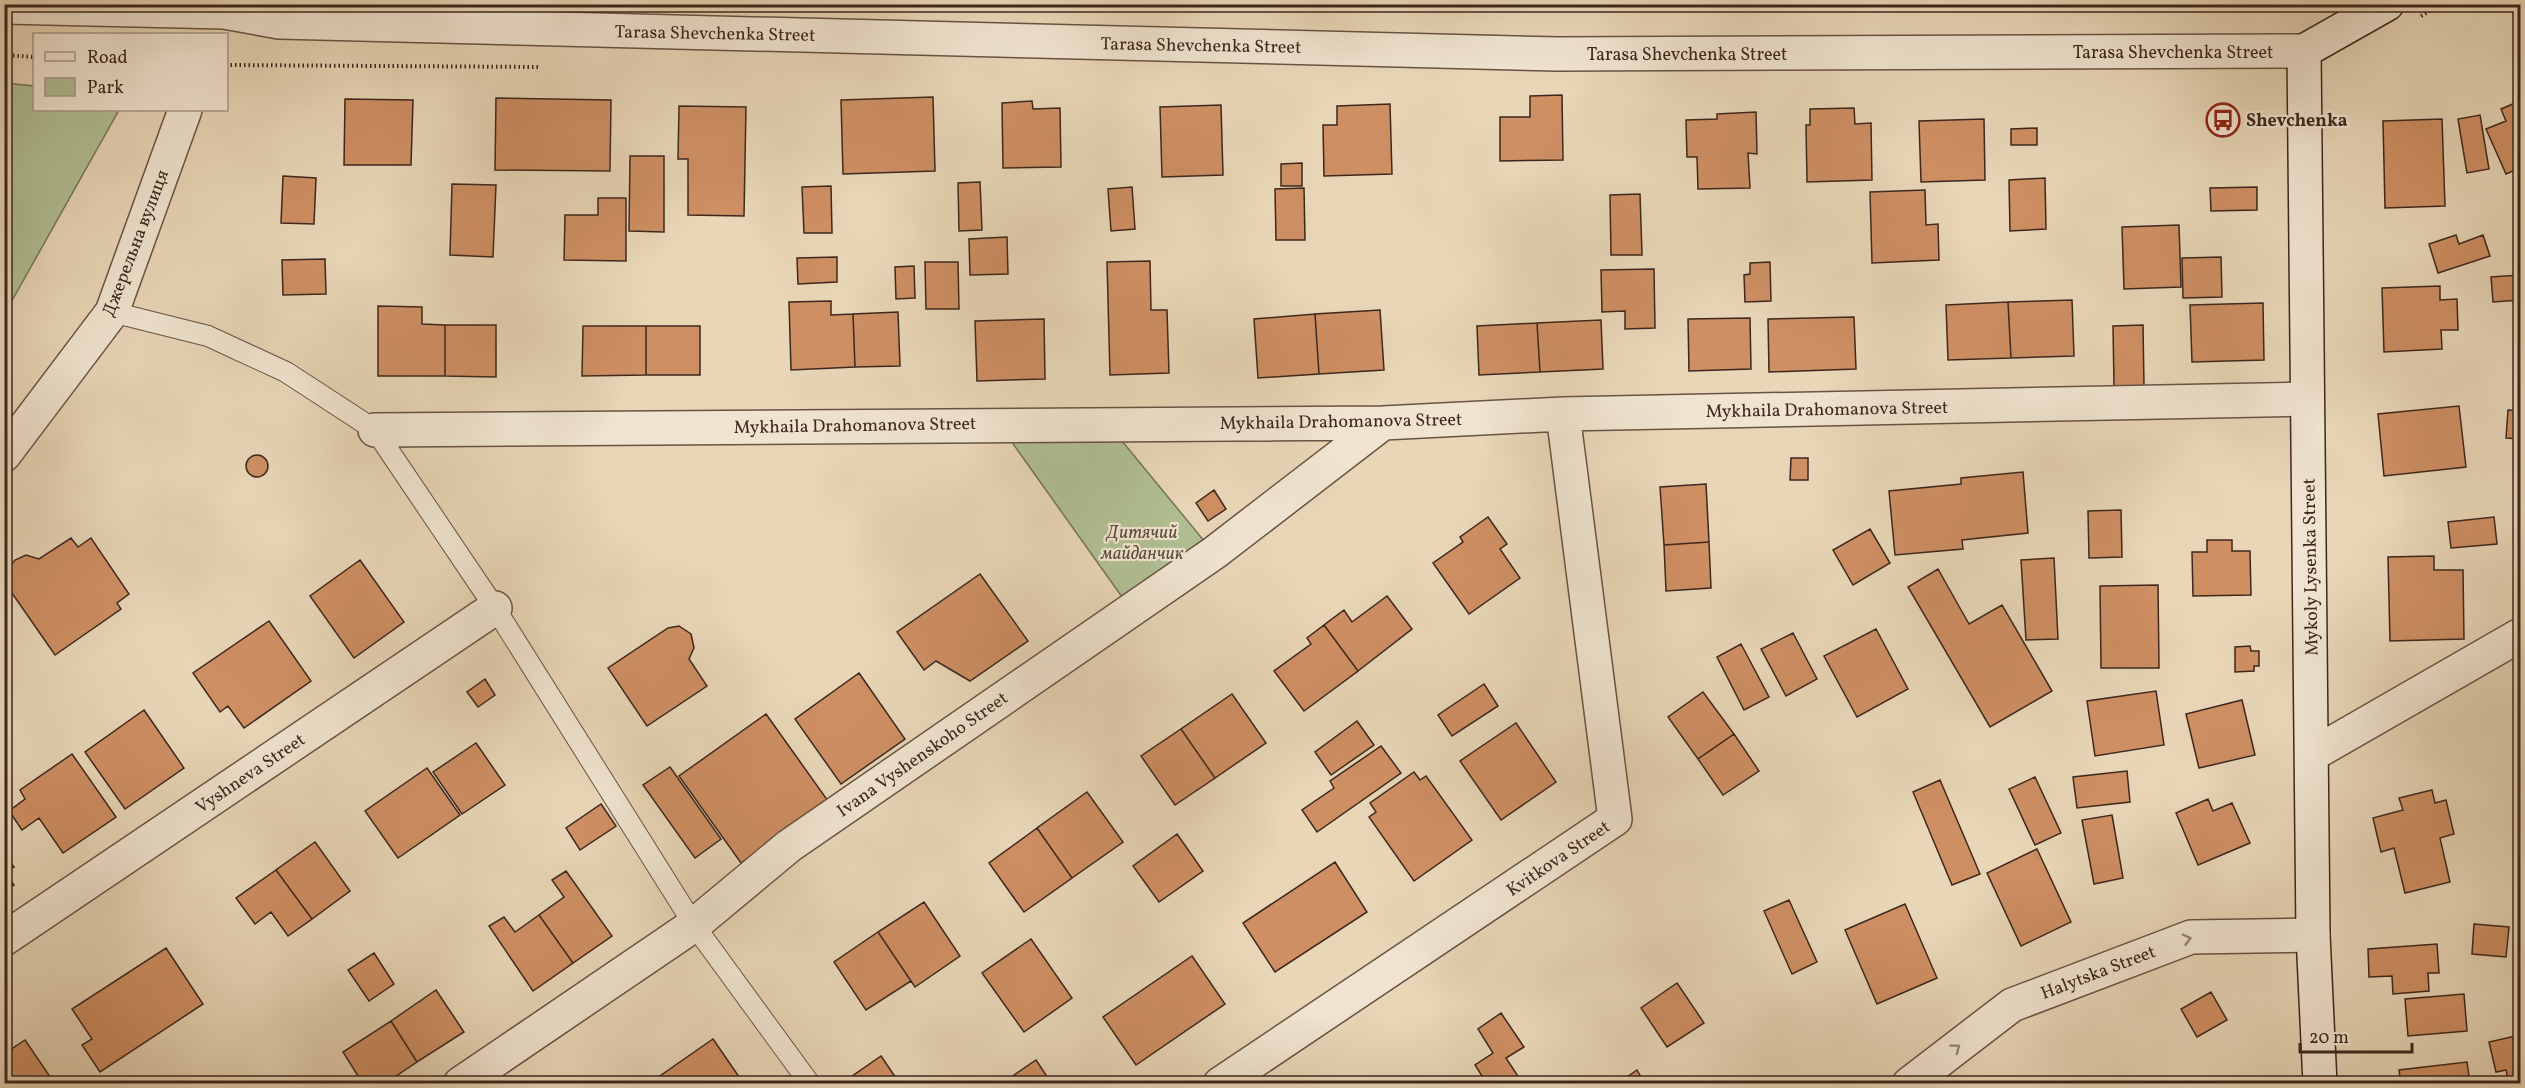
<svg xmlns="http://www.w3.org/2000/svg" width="2525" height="1088" viewBox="0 0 2525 1088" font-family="Vollkorn,serif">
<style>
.green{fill:#b0bf93;stroke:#767358;stroke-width:1.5}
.building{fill:#ce8f63;stroke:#3d271e;stroke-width:1.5}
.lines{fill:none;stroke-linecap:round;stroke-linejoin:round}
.lane-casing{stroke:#685344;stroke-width:22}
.street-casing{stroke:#685344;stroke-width:36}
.secondary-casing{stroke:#3d271e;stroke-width:36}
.path{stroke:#3d271e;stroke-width:4;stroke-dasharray:1.5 3;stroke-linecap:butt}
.lane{stroke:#f0e4d0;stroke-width:20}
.street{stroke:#f0e4d0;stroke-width:33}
.secondary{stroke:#f0e4d0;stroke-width:33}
.oneway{stroke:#968677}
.labels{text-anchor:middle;stroke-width:4.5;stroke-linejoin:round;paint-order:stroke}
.street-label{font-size:18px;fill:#3d271e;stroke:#f0e4d0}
.poi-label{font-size:18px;font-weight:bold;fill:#3d271e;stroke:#f0e4d0;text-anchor:start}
.park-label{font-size:18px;font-style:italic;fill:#5a4d3b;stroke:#f0e4d0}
</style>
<rect width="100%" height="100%" fill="#e8d6b7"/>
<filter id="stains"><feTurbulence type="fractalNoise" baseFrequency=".00333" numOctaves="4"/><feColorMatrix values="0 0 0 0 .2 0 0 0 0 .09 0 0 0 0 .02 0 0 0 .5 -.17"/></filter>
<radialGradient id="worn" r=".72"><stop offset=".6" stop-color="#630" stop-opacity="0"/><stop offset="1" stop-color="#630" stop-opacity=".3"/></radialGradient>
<!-- green -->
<path class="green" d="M 5,83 L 34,86 L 34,110 L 119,110 L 5,313 Z
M 999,424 L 1108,424 L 1214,553 L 1127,604 Z"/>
<!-- building -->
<path class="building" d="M 1562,95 L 1563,160 L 1500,161 L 1500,117 L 1530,117 L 1530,96 Z
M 933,97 L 935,171 L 843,174 L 841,100 Z
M 496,98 L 611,100 L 610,171 L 495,170 Z
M 345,99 L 413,100 L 411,165 L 344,165 Z
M 1032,101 L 1033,109 L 1060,108 L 1061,167 L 1003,168 L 1002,103 Z
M 2520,101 L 2520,168 L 2506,174 L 2486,129 L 2506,121 L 2501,109 Z
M 1390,104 L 1392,174 L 1324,176 L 1323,125 L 1337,125 L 1337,106 Z
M 1221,105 L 1223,175 L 1162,177 L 1160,107 Z
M 679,106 L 746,107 L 744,216 L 688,215 L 688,159 L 678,159 Z
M 1854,108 L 1855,124 L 1871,123 L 1872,180 L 1807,182 L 1806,125 L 1810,125 L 1810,109 Z
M 1756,112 L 1757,154 L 1748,153 L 1750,188 L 1698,189 L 1697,157 L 1687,157 L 1686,120 L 1717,119 L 1717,114 Z
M 2480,115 L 2489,169 L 2467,173 L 2458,119 Z
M 1984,119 L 1985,180 L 1921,182 L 1919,121 Z
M 2442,119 L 2445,206 L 2385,208 L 2383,121 Z
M 2037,128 L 2037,145 L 2011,145 L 2011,129 Z
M 630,156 L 664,156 L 664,232 L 629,231 Z
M 1302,163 L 1302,186 L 1281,186 L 1281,164 Z
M 283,176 L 316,178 L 314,224 L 281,223 Z
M 2045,178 L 2046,229 L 2010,231 L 2009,180 Z
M 980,182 L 982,230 L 959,231 L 958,183 Z
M 452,184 L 496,185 L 493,257 L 450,255 Z
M 831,186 L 832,233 L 804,233 L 802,187 Z
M 1132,187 L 1135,229 L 1111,231 L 1108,189 Z
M 2257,187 L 2257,210 L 2211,211 L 2210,188 Z
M 1304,188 L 1305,240 L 1276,240 L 1275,189 Z
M 1925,190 L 1926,225 L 1938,224 L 1939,260 L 1872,263 L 1870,192 Z
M 1640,194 L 1642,255 L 1611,255 L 1610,195 Z
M 598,198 L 626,198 L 626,261 L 564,260 L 565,215 L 598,215 Z
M 2179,225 L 2181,287 L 2124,289 L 2122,227 Z
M 2456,235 L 2459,244 L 2483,235 L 2490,256 L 2438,273 L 2429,244 Z
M 1007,237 L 1008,274 L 970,275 L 969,239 Z
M 837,257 L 837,282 L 798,284 L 797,258 Z
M 2221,257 L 2222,297 L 2183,298 L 2182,258 Z
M 325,259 L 326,294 L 283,295 L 282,260 Z
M 1150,261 L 1151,310 L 1167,310 L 1169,373 L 1110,375 L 1107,262 Z
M 925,262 L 958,262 L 959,309 L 926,309 Z
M 1770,262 L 1771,301 L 1745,302 L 1744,275 L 1750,274 L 1750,263 Z
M 914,266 L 915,298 L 896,299 L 895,267 Z
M 1654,269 L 1655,328 L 1625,329 L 1625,311 L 1602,312 L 1601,270 Z
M 2520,275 L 2520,300 L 2493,302 L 2491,277 Z
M 2440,286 L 2440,300 L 2457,299 L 2458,330 L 2441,330 L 2442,349 L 2384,352 L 2382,288 Z
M 2072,300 L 2074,356 L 2011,358 L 2008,302 Z
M 831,301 L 831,315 L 853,314 L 855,367 L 791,370 L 789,302 Z
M 2008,302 L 2011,358 L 1948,360 L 1946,305 Z
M 2263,303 L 2264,360 L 2192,362 L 2190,305 Z
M 378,306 L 422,307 L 422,324 L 445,325 L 445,376 L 378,376 Z
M 1380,310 L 1384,370 L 1319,374 L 1315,314 Z
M 898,312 L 900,366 L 855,367 L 853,314 Z
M 1315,314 L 1319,374 L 1258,378 L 1254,319 Z
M 1854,317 L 1856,369 L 1769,372 L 1768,319 Z
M 1750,318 L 1751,369 L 1689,371 L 1688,319 Z
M 1044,319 L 1045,379 L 977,381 L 975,321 Z
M 1601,320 L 1603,369 L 1540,372 L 1537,323 Z
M 1537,323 L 1540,372 L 1479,375 L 1477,326 Z
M 445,325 L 496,325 L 496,377 L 445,376 Z
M 2143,325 L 2144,386 L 2114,386 L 2113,326 Z
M 583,326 L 646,326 L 646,375 L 582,376 Z
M 646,326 L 700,326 L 700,375 L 646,375 Z
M 2459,406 L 2466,467 L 2384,476 L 2378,414 Z
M 2508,410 L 2520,411 L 2520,439 L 2506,438 Z
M246 466a11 11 0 1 1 22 0a11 11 0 1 1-22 0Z
M 1791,458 L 1808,458 L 1808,480 L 1790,480 Z
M 2023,472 L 2028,533 L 1962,540 L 1963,549 L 1895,555 L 1889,491 L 1961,484 L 1961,478 Z
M 1706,484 L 1709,542 L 1664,545 L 1660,487 Z
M 1214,490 L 1226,509 L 1208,521 L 1196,503 Z
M 2121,510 L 2122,557 L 2089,558 L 2088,511 Z
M 1488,517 L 1507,544 L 1500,549 L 1520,578 L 1469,614 L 1433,563 L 1463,542 L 1460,537 Z
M 2494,517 L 2497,544 L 2451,548 L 2448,522 Z
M 1870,529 L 1890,563 L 1853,585 L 1833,550 Z
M 71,538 L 78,547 L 91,538 L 129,594 L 117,603 L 121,609 L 55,655 L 5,583 L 6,571 L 15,560 L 26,555 L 39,559 Z
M 2207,540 L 2232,540 L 2232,551 L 2250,551 L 2251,595 L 2193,596 L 2192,552 L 2207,552 Z
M 1709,542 L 1711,588 L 1666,591 L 1664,545 Z
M 2434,556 L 2434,570 L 2463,570 L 2464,639 L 2390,641 L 2388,557 Z
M 2054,558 L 2058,639 L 2026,640 L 2021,560 Z
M 360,560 L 404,622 L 354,658 L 310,596 Z
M 1938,569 L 1969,624 L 2002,605 L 2052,691 L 1990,727 L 1908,587 Z
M 980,574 L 1028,641 L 970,681 L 936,661 L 924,670 L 897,632 Z
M 2158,585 L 2159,668 L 2101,668 L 2100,586 Z
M 1387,596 L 1412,629 L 1358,671 L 1324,625 L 1344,610 L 1352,622 Z
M 269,621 L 311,681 L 244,728 L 228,706 L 220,712 L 193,673 Z
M 1324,625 L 1358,671 L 1304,711 L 1274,671 L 1311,644 L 1307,638 Z
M 679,626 L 691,634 L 694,648 L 689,659 L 707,686 L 647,726 L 608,668 L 668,628 Z
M 1876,629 L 1908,689 L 1857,717 L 1824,656 Z
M 1793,633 L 1817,679 L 1786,696 L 1761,649 Z
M 1741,644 L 1769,697 L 1744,710 L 1717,657 Z
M 2250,646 L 2251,651 L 2259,651 L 2259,666 L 2254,666 L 2254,671 L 2235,672 L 2235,647 Z
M 859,673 L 905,739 L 841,784 L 795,719 Z
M 485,679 L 495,695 L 478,707 L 467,692 Z
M 1484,684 L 1498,706 L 1452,736 L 1438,715 Z
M 2156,691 L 2164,745 L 2095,756 L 2087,701 Z
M 1703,692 L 1734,734 L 1698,759 L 1668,717 Z
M 1232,694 L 1266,743 L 1215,778 L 1181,729 Z
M 2242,700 L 2255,755 L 2199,768 L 2186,714 Z
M 144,710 L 184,768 L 125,809 L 85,752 Z
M 766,714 L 828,801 L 741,863 L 679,776 Z
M 1357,721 L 1374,745 L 1331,775 L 1315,752 Z
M 1516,723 L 1556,782 L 1501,820 L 1460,761 Z
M 1181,729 L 1215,778 L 1175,805 L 1141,756 Z
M 1734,734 L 1759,771 L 1723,795 L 1698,759 Z
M 476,743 L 505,785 L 462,814 L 433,772 Z
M 1381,746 L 1401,773 L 1317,832 L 1302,810 L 1334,788 L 1330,781 Z
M 72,754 L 116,817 L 63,853 L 39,818 L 22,830 L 9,811 L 25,799 L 20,790 Z
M 670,767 L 721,839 L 695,858 L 643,785 Z
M 427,768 L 460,815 L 398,858 L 365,811 Z
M 2127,771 L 2130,802 L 2077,808 L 2073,777 Z
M 1414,772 L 1420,780 L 1426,776 L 1472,840 L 1414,881 L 1369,817 L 1376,812 L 1370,803 Z
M 2035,777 L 2061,833 L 2035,845 L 2009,789 Z
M 1940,780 L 1980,874 L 1952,885 L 1913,792 Z
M 2432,790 L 2435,803 L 2446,800 L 2454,834 L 2440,838 L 2450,882 L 2405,893 L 2394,848 L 2381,852 L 2373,818 L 2403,810 L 2399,798 Z
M 1087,792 L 1123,842 L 1072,878 L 1037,828 Z
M 2208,799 L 2213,811 L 2232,803 L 2250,843 L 2198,865 L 2176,813 Z
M 601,804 L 616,826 L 580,850 L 566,828 Z
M 2112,815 L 2123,878 L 2094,884 L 2082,820 Z
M 1037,828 L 1072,878 L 1024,912 L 989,863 Z
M 1177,834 L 1203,871 L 1159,902 L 1133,866 Z
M 315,842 L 350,891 L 312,919 L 276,870 Z
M 2037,849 L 2071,922 L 2021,946 L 1987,873 Z
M 4,853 L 14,867 L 5,872 L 14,885 L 4,891 Z
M 1335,862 L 1367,912 L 1275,972 L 1243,923 Z
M 276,870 L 312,919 L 288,936 L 271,912 L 255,924 L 236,898 Z
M 566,871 L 612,936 L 573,963 L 539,915 L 564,897 L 552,880 Z
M 1789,900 L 1817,962 L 1792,974 L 1764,911 Z
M 924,902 L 960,956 L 915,987 L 878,932 Z
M 1905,904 L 1937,978 L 1877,1004 L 1845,930 Z
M 539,915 L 573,963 L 533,991 L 489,926 L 504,917 L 515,932 Z
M 2474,924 L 2509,927 L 2506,957 L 2472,954 Z
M 878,932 L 911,981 L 866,1010 L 834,962 Z
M 1031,939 L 1072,998 L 1024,1032 L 982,973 Z
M 2437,944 L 2439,973 L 2428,973 L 2429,991 L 2393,994 L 2392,976 L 2369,977 L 2368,949 Z
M 166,948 L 203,1004 L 100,1072 L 82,1045 L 92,1039 L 72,1009 Z
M 374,953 L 394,984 L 369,1001 L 348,970 Z
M 1192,956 L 1225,1004 L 1136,1065 L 1103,1017 Z
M 1677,983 L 1704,1023 L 1667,1047 L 1641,1008 Z
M 436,990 L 464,1032 L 417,1062 L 391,1021 Z
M 2211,992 L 2227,1020 L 2197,1037 L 2181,1009 Z
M 2464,994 L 2467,1031 L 2408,1036 L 2405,999 Z
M 1501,1013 L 1524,1047 L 1506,1058 L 1523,1084 L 1487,1084 L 1475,1065 L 1493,1053 L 1478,1029 Z
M 391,1021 L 417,1062 L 384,1084 L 363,1084 L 343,1052 Z
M 2520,1035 L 2520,1084 L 2509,1084 L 2506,1070 L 2496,1072 L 2489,1042 Z
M 713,1039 L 744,1084 L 661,1084 L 657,1078 Z
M 25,1040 L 55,1084 L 4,1084 L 4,1054 Z
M 881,1056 L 900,1084 L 851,1084 L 848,1079 Z
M 1036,1060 L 1052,1084 L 1001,1084 Z
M 2467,1062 L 2470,1084 L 2401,1084 L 2399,1070 Z
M 1637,1070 L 1645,1084 L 1617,1084 Z"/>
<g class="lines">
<!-- lane casing -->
<g class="lane-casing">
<path id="lane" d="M 112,312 L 208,336 L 286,372 L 375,430 L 495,608 L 694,925 L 810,1084"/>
</g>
<!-- street casing -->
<g class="street-casing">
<path id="street" d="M 4,7 L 224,12 L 279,22 L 1558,54 L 2304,51
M 375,430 L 1383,423 L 1563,414 L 2307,399
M 4,455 L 112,312 L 185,110
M 2313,754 L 2520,635
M 4,939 L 495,608
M 460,1084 L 694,925 L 789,846 L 1214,553 L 1383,423
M 1220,1084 L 1615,819 L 1563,414
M 1909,1084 L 2012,1005 L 2191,937 L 2313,935"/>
</g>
<!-- secondary casing -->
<g class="secondary-casing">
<path id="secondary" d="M 2320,1084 L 2313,935 L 2304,51 L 2387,4"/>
</g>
<!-- path -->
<path class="path" d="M 2421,16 L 2442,4
M 4,55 L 34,57
M 226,65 L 538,67"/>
<!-- lane -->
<use href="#lane" class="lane"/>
<!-- street -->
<use href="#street" class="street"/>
<!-- secondary -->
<use href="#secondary" class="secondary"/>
</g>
<!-- one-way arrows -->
<defs><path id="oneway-chevron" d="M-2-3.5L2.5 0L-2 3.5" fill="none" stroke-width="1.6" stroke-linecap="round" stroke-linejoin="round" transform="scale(1.5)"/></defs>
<g class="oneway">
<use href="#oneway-chevron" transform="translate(2187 939) rotate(-15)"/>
<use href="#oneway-chevron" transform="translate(1956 1048) rotate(-37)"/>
</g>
<!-- icons -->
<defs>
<g id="bus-ring" transform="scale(1.725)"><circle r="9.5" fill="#f0e4d0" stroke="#8f2418" stroke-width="1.5"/><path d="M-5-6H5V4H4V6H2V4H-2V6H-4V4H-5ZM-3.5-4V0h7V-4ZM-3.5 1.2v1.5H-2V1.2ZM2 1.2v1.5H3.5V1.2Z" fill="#8f2418"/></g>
</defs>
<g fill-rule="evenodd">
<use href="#bus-ring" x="2223" y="120"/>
</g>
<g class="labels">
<!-- street labels -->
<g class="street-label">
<text transform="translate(715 33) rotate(1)" y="6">Tarasa Shevchenka Street</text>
<text transform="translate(1201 45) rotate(1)" y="6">Tarasa Shevchenka Street</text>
<text x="2173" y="58">Tarasa Shevchenka Street</text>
<text x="1687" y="60">Tarasa Shevchenka Street</text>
<text transform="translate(135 243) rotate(-69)" y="6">Джерельна вулиця</text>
<text transform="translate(1827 409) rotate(-1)" y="6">Mykhaila Drahomanova Street</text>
<text transform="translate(1341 421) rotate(-1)" y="6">Mykhaila Drahomanova Street</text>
<text transform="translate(855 425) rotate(-1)" y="6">Mykhaila Drahomanova Street</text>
<text transform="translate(2310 567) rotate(-91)" y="6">Mykoly Lysenka Street</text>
<text transform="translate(922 754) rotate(-35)" y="6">Ivana Vyshenskoho Street</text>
<text transform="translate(250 773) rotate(-34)" y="6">Vyshneva Street</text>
<text transform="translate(1558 858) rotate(-34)" y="6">Kvitkova Street</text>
<text transform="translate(2098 972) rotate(-21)" y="6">Halytska Street</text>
</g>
<!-- poi labels -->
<g class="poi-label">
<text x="2246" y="126">Shevchenka</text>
</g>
<!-- park labels -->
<g class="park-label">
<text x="1142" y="538">Дитячий<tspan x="1142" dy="21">майданчик</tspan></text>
</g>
</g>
<!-- margin -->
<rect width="2525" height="1088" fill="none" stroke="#e8d6b7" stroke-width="24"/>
<rect x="6" y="6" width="2513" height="1076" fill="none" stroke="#3d271e" stroke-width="3"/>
<rect x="12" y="12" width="2501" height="1064" fill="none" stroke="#3d271e" stroke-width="1.5"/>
<!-- legend -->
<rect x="33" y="33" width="195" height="78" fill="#f0e4d0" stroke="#a89889" stroke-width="1.5"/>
<rect x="45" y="52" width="30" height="9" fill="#f0e4d0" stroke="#a89889" stroke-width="1.5"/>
<text x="87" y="63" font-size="18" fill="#3d271e">Road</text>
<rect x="45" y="78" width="30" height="18" fill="#b0bf93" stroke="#a89889" stroke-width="1.5"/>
<text x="87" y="93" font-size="18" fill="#3d271e">Park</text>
<!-- scale -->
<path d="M2300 1043v9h112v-9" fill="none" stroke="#3d271e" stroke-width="3"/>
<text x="2309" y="1043" font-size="18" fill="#3d271e" stroke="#f0e4d0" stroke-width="4.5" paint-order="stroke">20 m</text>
<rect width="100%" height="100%" filter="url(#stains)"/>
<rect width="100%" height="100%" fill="url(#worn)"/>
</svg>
